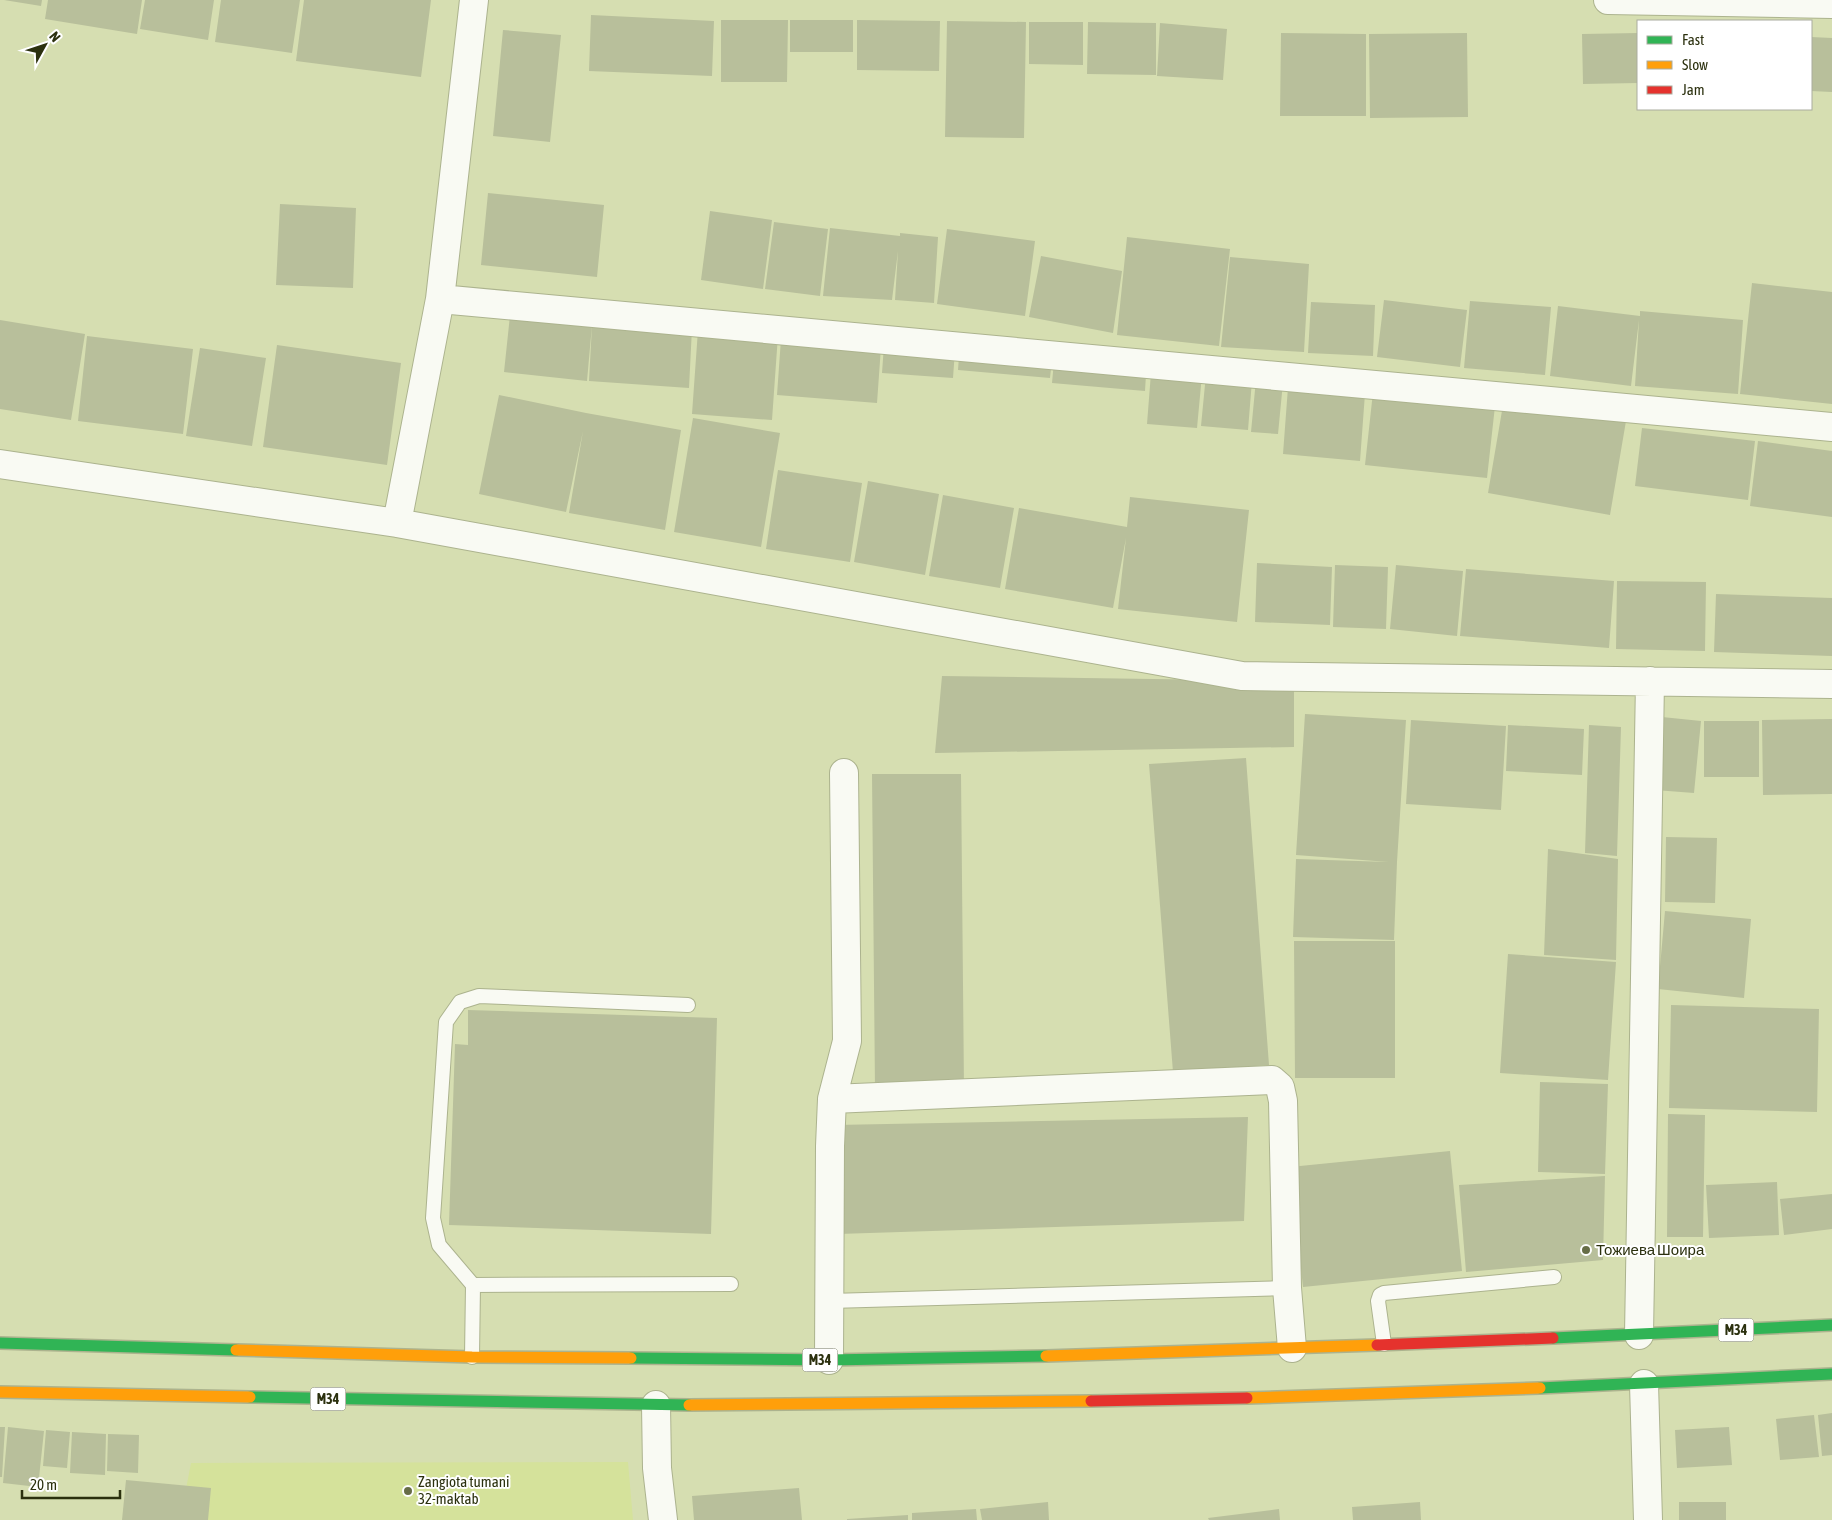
<svg xmlns="http://www.w3.org/2000/svg" width="1832" height="1520" viewBox="0 0 1832 1520" font-family="'Asap Condensed',sans-serif">
<style>
.built{fill:#d5e29b}
.building{fill:#b8bf9b}
.lines{fill:none;stroke-linecap:round;stroke-linejoin:round}
.lane-casing{stroke:#acb38e;stroke-width:16}
.street-casing{stroke:#acb38e;stroke-width:30}
.fast-casing{stroke:#acb38e;stroke-width:14}
.slow-casing{stroke:#acb38e;stroke-width:14}
.jam-casing{stroke:#acb38e;stroke-width:14}
.lane{stroke:#f9faf3;stroke-width:14}
.street{stroke:#f9faf3;stroke-width:28}
.fast{stroke:#30b455;stroke-width:11}
.slow{stroke:#ff9f0a;stroke-width:11}
.jam{stroke:#e5322d;stroke-width:11}
.poi-dot{fill:#676d47;stroke:#fff;stroke-width:2}
.labels{text-anchor:middle;stroke-width:4;stroke-linejoin:round;paint-order:stroke}
.shield{fill:#fff;stroke:#6b6e56;stroke-width:1}
.shield-label{font-size:14px;font-weight:bold;fill:#2b300e}
.poi-label{font-size:15px;fill:#2b300e;stroke:#fff;text-anchor:start}
</style>
<rect width="100%" height="100%" fill="#d6deb1"/>
<!-- built -->
<path class="built" d="M 628,1462 L 633,1520 L 180,1520 L 191,1463 Z"/>
<!-- building -->
<path class="building" d="M 4,0 L 42,0 L 41,6 Z
M 48,0 L 142,0 L 137,34 L 45,19 Z
M 145,0 L 214,0 L 208,40 L 140,29 Z
M 221,0 L 300,0 L 292,53 L 215,42 Z
M 304,0 L 431,0 L 421,77 L 296,61 Z
M 591,15 L 714,21 L 712,76 L 589,71 Z
M 721,20 L 788,20 L 787,82 L 721,82 Z
M 790,20 L 853,20 L 853,52 L 790,52 Z
M 857,20 L 940,21 L 939,71 L 857,70 Z
M 947,21 L 1026,22 L 1024,138 L 945,137 Z
M 1029,22 L 1083,22 L 1083,65 L 1029,64 Z
M 1088,22 L 1156,23 L 1156,75 L 1087,74 Z
M 1160,23 L 1227,29 L 1223,80 L 1157,76 Z
M 503,30 L 561,35 L 550,142 L 493,136 Z
M 1281,33 L 1366,34 L 1366,116 L 1280,116 Z
M 1467,33 L 1468,117 L 1370,118 L 1369,34 Z
M 1638,33 L 1638,83 L 1583,84 L 1582,34 Z
M 1811,37 L 1832,38 L 1832,92 L 1811,91 Z
M 488,193 L 604,205 L 597,277 L 481,265 Z
M 280,204 L 356,208 L 353,288 L 276,285 Z
M 710,211 L 772,220 L 763,289 L 701,280 Z
M 774,222 L 828,229 L 820,296 L 765,289 Z
M 830,228 L 900,236 L 900,233 L 938,237 L 934,303 L 895,300 L 898,251 L 892,300 L 823,296 Z
M 947,229 L 1035,241 L 1025,316 L 937,304 Z
M 1127,237 L 1230,249 L 1219,346 L 1117,335 Z
M 1041,256 L 1122,271 L 1113,333 L 1029,317 Z
M 1230,257 L 1309,264 L 1304,352 L 1221,347 Z
M 1752,283 L 1832,292 L 1832,404 L 1740,394 Z
M 1384,300 L 1467,310 L 1460,367 L 1377,357 Z
M 1470,301 L 1551,307 L 1545,375 L 1464,368 Z
M 1311,302 L 1375,305 L 1373,356 L 1308,353 Z
M 511,306 L 692,328 L 689,388 L 589,381 L 592,325 L 587,381 L 504,372 Z
M 1558,306 L 1640,316 L 1640,311 L 1743,320 L 1738,394 L 1635,386 L 1639,320 L 1631,386 L 1550,376 Z
M 0,320 L 85,334 L 71,420 L 0,409 Z
M 698,330 L 778,335 L 772,420 L 692,414 Z
M 87,336 L 193,349 L 183,434 L 78,421 Z
M 781,339 L 881,347 L 877,403 L 777,395 Z
M 960,342 L 1053,350 L 1050,378 L 958,370 Z
M 277,345 L 401,363 L 387,465 L 263,447 Z
M 884,345 L 955,350 L 953,378 L 882,373 Z
M 200,348 L 266,358 L 252,446 L 186,436 Z
M 1055,350 L 1147,358 L 1145,391 L 1052,383 Z
M 1152,360 L 1203,364 L 1197,428 L 1147,424 Z
M 1207,364 L 1253,368 L 1248,430 L 1201,426 Z
M 1257,369 L 1284,372 L 1278,434 L 1251,432 Z
M 1289,374 L 1366,380 L 1360,461 L 1283,454 Z
M 1374,383 L 1496,397 L 1487,478 L 1365,465 Z
M 499,395 L 586,413 L 681,430 L 665,530 L 569,513 L 583,431 L 566,512 L 479,494 Z
M 1504,399 L 1626,421 L 1610,515 L 1488,493 Z
M 693,418 L 780,433 L 761,547 L 674,532 Z
M 1642,428 L 1755,441 L 1748,500 L 1635,486 Z
M 1758,441 L 1832,451 L 1832,517 L 1750,506 Z
M 778,470 L 862,483 L 850,562 L 766,549 Z
M 868,481 L 939,494 L 925,575 L 854,562 Z
M 943,495 L 1014,508 L 1000,588 L 929,576 Z
M 1130,497 L 1249,510 L 1237,622 L 1118,609 L 1126,538 L 1113,608 L 1005,589 L 1019,508 L 1127,527 Z
M 1257,563 L 1332,567 L 1330,625 L 1255,622 Z
M 1335,565 L 1388,567 L 1386,629 L 1333,627 Z
M 1396,565 L 1463,571 L 1457,636 L 1390,629 Z
M 1466,569 L 1614,581 L 1609,648 L 1460,636 Z
M 1617,581 L 1706,582 L 1705,651 L 1616,649 Z
M 1716,594 L 1832,598 L 1832,656 L 1714,652 Z
M 942,676 L 1294,681 L 1294,747 L 935,753 Z
M 1305,714 L 1406,720 L 1397,862 L 1394,940 L 1293,937 L 1296,859 L 1389,862 L 1296,855 Z
M 1662,717 L 1701,721 L 1694,793 L 1655,790 Z
M 1832,719 L 1832,794 L 1763,795 L 1762,720 Z
M 1411,720 L 1506,726 L 1501,810 L 1406,804 Z
M 1704,721 L 1759,721 L 1759,777 L 1704,777 Z
M 1508,725 L 1584,729 L 1582,775 L 1506,771 Z
M 1589,725 L 1621,727 L 1617,856 L 1585,853 Z
M 1246,758 L 1269,1065 L 1173,1072 L 1149,764 Z
M 872,774 L 961,774 L 964,1089 L 875,1089 Z
M 1666,837 L 1717,838 L 1715,903 L 1665,902 Z
M 1548,849 L 1618,859 L 1616,960 L 1544,955 Z
M 1665,911 L 1751,919 L 1744,998 L 1658,989 Z
M 1294,941 L 1395,941 L 1395,1078 L 1295,1078 Z
M 1508,954 L 1616,962 L 1608,1080 L 1500,1073 Z
M 1671,1005 L 1819,1009 L 1817,1112 L 1669,1108 Z
M 468,1010 L 717,1018 L 711,1234 L 449,1225 L 455,1044 L 468,1045 Z
M 1540,1082 L 1608,1084 L 1605,1174 L 1538,1172 Z
M 1668,1114 L 1705,1115 L 1703,1237 L 1667,1237 Z
M 1248,1117 L 1244,1221 L 838,1234 L 835,1125 Z
M 1450,1151 L 1462,1271 L 1303,1287 L 1290,1167 Z
M 1605,1176 L 1603,1260 L 1466,1272 L 1459,1185 Z
M 1777,1182 L 1779,1235 L 1709,1238 L 1706,1185 Z
M 1832,1194 L 1832,1229 L 1784,1235 L 1780,1199 Z
M 1832,1413 L 1832,1455 L 1822,1456 L 1818,1415 Z
M 1814,1415 L 1819,1457 L 1780,1460 L 1776,1419 Z
M 0,1427 L 5,1427 L 2,1477 L 0,1477 Z
M 8,1427 L 44,1431 L 38,1487 L 3,1483 Z
M 1729,1427 L 1732,1465 L 1677,1468 L 1675,1430 Z
M 46,1430 L 70,1432 L 67,1468 L 43,1466 Z
M 72,1432 L 106,1434 L 105,1475 L 70,1473 Z
M 108,1434 L 139,1435 L 138,1473 L 107,1471 Z
M 126,1480 L 211,1488 L 208,1520 L 122,1520 Z
M 799,1488 L 802,1520 L 694,1520 L 692,1496 Z
M 1048,1502 L 1049,1520 L 982,1520 L 980,1509 Z
M 1420,1502 L 1421,1520 L 1353,1520 L 1352,1507 Z
M 1679,1502 L 1726,1502 L 1726,1520 L 1679,1520 Z
M 976,1509 L 977,1520 L 912,1520 L 912,1513 Z
M 1279,1509 L 1280,1520 L 1209,1520 L 1208,1518 Z
M 908,1515 L 908,1520 L 847,1520 L 847,1519 Z"/>
<g class="lines">
<!-- lane casing -->
<g class="lane-casing">
<path id="lane" d="M 473,1285 L 439,1245 L 433,1218 L 446,1022 L 460,1002 L 479,996 L 688,1005
M 830,1301 L 1287,1288
M 1384,1344 L 1378,1301 L 1380,1295 L 1384,1293 L 1554,1277
M 472,1357 L 473,1285 L 731,1284"/>
</g>
<!-- street casing -->
<g class="street-casing">
<path id="street" d="M 1608,0 L 1832,4
M 440,299 L 1832,427
M 0,464 L 397,523 L 1242,676 L 1832,684
M 397,523 L 440,299 L 474,0
M 832,1099 L 1272,1080 L 1280,1087 L 1283,1101 L 1287,1288 L 1292,1348
M 1639,1335 L 1650,681
M 829,1360 L 830,1146 L 832,1099 L 847,1041 L 844,773
M 1644,1384 L 1648,1520
M 656,1405 L 657,1468 L 663,1520"/>
</g>
<!-- fast casing -->
<g class="fast-casing">
<path id="fast" d="M 1553,1338 L 1832,1325
M 0,1343 L 236,1350
M 631,1358 L 829,1360 L 1046,1356
M 1540,1388 L 1832,1374
M 250,1397 L 689,1405"/>
</g>
<!-- slow casing -->
<g class="slow-casing">
<path id="slow" d="M 236,1350 L 472,1357 L 631,1358
M 1046,1356 L 1377,1345
M 0,1392 L 250,1397
M 1247,1398 L 1540,1388
M 689,1405 L 1091,1401"/>
</g>
<!-- jam casing -->
<g class="jam-casing">
<path id="jam" d="M 1377,1345 L 1553,1338
M 1091,1401 L 1247,1398"/>
</g>
<!-- lane -->
<use href="#lane" class="lane"/>
<!-- street -->
<use href="#street" class="street"/>
<!-- fast -->
<use href="#fast" class="fast"/>
<!-- slow -->
<use href="#slow" class="slow"/>
<!-- jam -->
<use href="#jam" class="jam"/>
</g>
<!-- markers -->
<g class="poi-dot">
<circle cx="1586" cy="1250" r="5"/>
<circle cx="408" cy="1491" r="5"/>
</g>
<g class="labels">
<!-- shield labels -->
<g class="shield">
<rect x="1718.5" y="1318.5" width="35" height="23" rx="4"/>
<rect x="802.5" y="1348.5" width="35" height="23" rx="4"/>
<rect x="310.5" y="1387.5" width="35" height="23" rx="4"/>
</g>
<g class="shield-label">
<text x="1736" y="1335">M34</text>
<text x="820" y="1365">M34</text>
<text x="328" y="1404">M34</text>
</g>
<!-- poi labels -->
<g class="poi-label">
<text x="1596" y="1255">Тожиева Шоира</text>
<text x="418" y="1487">Zangiota tumani<tspan x="418" dy="17">32-maktab</tspan></text>
</g>
</g>
<!-- legend -->
<rect x="1637" y="20" width="175" height="90" fill="#ffffff" stroke="#aaac9f"/>
<rect x="1647" y="36" width="25" height="8" fill="#30b455" stroke="#aaac9f"/>
<text x="1682" y="45" font-size="15" fill="#2b300e">Fast</text>
<rect x="1647" y="61" width="25" height="8" fill="#ff9f0a" stroke="#aaac9f"/>
<text x="1682" y="70" font-size="15" fill="#2b300e">Slow</text>
<rect x="1647" y="86" width="25" height="8" fill="#e5322d" stroke="#aaac9f"/>
<text x="1682" y="95" font-size="15" fill="#2b300e">Jam</text>
<!-- north arrow -->
<g transform="translate(45 45) rotate(50)" stroke="#ffffff" stroke-width="4" paint-order="stroke">
<path d="M0-4L9 19L0 12L-9 19Z" fill="#2b300e"/>
<text y="-8" font-size="14" font-weight="bold" text-anchor="middle" fill="#2b300e">N</text>
</g>
<!-- scale -->
<path d="M22 1490v8h98v-8" fill="none" stroke="#2b300e" stroke-width="2.5"/>
<text x="30" y="1490" font-size="15" fill="#2b300e" stroke="#ffffff" stroke-width="4" paint-order="stroke">20 m</text>
</svg>
